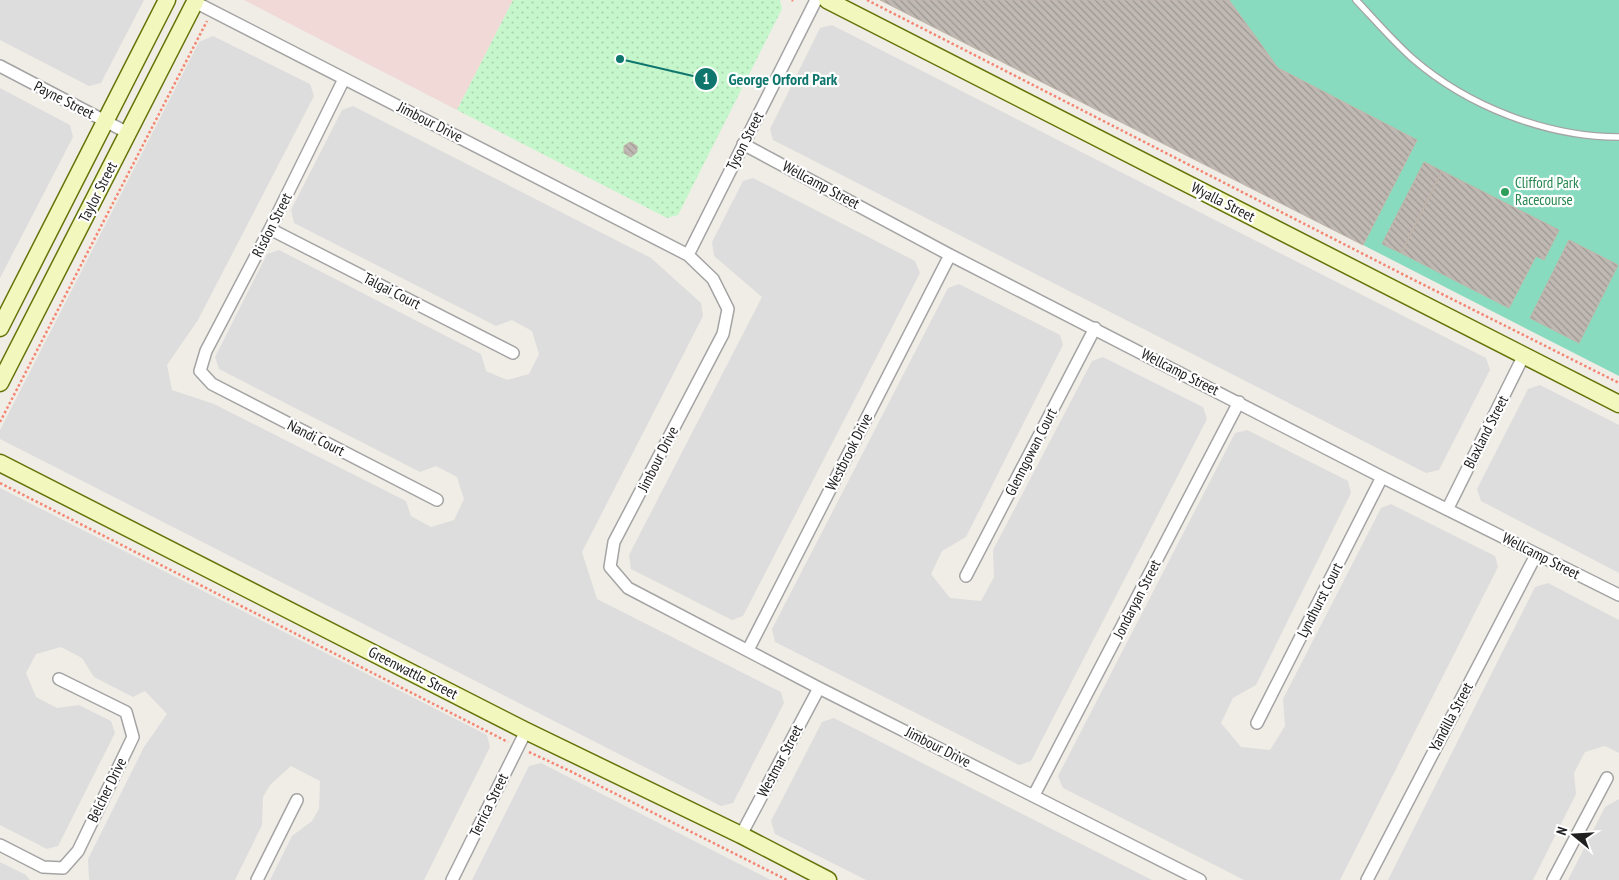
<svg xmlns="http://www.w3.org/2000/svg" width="1619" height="880" viewBox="0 0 1619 880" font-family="'PT Sans Narrow',sans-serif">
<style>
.residential{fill:#dedddd}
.commercial{fill:#f0d9d7}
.park{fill:url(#park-dots)}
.pitch{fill:#88dbbf}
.building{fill:url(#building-back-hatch);stroke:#c1b5a9}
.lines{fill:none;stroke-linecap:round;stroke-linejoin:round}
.lane-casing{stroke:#a4a4a4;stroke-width:8}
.street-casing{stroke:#a4a4a4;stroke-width:14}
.secondary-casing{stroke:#647409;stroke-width:19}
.path{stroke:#f48673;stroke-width:2.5;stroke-dasharray:2.5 2.5;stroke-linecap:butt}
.lane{stroke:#fff;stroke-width:5.5}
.street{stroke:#fff;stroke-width:11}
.secondary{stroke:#f2f7bd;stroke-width:16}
.leisure-dot{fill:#2e9e5b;stroke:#fff;stroke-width:2}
.labels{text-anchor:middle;stroke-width:4.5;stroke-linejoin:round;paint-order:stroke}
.street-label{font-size:15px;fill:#202020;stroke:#fff}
.leisure-label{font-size:15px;fill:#27864d;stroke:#fff;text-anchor:start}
.leader{fill:none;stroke:#0f766e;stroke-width:2}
.callout-dot{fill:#0f766e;stroke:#fff;stroke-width:2}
.mark-label{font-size:15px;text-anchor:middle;font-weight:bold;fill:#fff}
.callout-label{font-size:16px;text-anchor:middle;font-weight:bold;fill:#0f766e;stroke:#fff;stroke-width:4.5;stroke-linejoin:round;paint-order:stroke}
</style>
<defs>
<pattern id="park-dots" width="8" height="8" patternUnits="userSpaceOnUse" patternTransform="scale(1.25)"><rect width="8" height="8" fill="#c6f7cc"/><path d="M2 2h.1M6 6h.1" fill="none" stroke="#aad3af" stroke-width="1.8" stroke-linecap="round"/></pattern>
<pattern id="building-back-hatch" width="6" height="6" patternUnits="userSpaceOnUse" patternTransform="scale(1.25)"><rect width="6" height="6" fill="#c0b9b3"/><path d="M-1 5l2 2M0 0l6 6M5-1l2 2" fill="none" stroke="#9c9691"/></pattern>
</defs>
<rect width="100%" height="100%" fill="#f0ede6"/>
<!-- residential -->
<path class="residential" d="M 0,0 L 144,0 L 101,83 L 89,86 L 0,40 Z
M 832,25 L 1486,358 L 1490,370 L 1439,470 L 1426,473 L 773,140 L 770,129 L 820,28 Z
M 213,36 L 310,84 L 314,96 L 198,320 L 167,365 L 172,390 L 214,404 L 406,501 L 411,516 L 431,527 L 454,520 L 464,499 L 457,477 L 436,466 L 420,472 L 219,369 L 215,357 L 267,254 L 279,250 L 481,354 L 486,371 L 507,380 L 529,374 L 539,354 L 532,331 L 512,320 L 496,326 L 294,223 L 291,210 L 342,110 L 353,106 L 651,258 L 701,303 L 703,316 L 582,552 L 597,599 L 781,692 L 784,703 L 733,803 L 721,806 L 0,439 L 0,430 L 199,42 Z
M 0,88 L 70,125 L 73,137 L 0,278 Z
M 753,178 L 915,261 L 920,273 L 743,616 L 732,620 L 631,569 L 629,555 L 762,297 L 714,256 L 712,242 L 743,181 Z
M 959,284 L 1060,335 L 1063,345 L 966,537 L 942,551 L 931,574 L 950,598 L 981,601 L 994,577 L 993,550 L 1092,361 L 1103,357 L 1203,407 L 1207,419 L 1031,761 L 1019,765 L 775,642 L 772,629 L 948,288 Z
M 1540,385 L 1619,425 L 1619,573 L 1481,501 L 1477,489 L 1528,389 Z
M 1247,430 L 1348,481 L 1351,493 L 1256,685 L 1233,698 L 1221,723 L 1241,747 L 1270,750 L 1285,726 L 1283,699 L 1381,508 L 1391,504 L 1495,556 L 1498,567 L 1340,880 L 1244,880 L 1063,788 L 1058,776 L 1235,433 Z
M 0,488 L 487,735 L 490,747 L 424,880 L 270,880 L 292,836 L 312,821 L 319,809 L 320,781 L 291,766 L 270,785 L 263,797 L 262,825 L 235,880 L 89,880 L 88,859 L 144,747 L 167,714 L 145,691 L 133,697 L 94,677 L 82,658 L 61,647 L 36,654 L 26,673 L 36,697 L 57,708 L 79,705 L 111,721 L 115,733 L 58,846 L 47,849 L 0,825 Z
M 1548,583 L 1619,620 L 1619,753 L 1605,746 L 1585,752 L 1574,773 L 1576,794 L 1533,880 L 1388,880 L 1535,587 Z
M 834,718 L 1152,880 L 866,880 L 775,834 L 771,821 L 822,722 Z
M 541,763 L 771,880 L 472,880 L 529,766 Z
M 1619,799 L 1619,880 L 1568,880 L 1605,807 Z
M 0,862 L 26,875 L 30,880 L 0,880 Z"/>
<!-- commercial -->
<path class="commercial" d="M 244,0 L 513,0 L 457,110 Z"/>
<!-- park -->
<path class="park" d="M 513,0 L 780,0 L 782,9 L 678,215 L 667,218 L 457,110 Z"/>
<!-- pitch -->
<path class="pitch" d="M 1229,0 L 1619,0 L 1619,376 L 1363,245 L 1417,140 L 1278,68 Z"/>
<!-- building -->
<path class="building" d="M 880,0 L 1229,0 L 1278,68 L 1417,140 L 1363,245 Z
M 630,142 L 637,146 L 637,152 L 631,157 L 624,153 L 624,146 Z
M 1424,162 L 1442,171 L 1401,253 L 1382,244 Z
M 1442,171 L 1559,230 L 1544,260 L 1536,256 L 1509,308 L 1401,253 Z
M 1569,240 L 1618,265 L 1579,343 L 1530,318 Z"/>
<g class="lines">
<!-- lane casing -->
<g class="lane-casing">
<path id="lane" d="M 1356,0 C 1374,19 1392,40 1412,58 C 1467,106 1546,137 1619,137"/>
</g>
<!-- street casing -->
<g class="street-casing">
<path id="street" d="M 195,2 L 688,255 L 713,279 L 728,309 L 723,334 L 614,542 L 610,567 L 628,588 L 819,688 L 1200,880
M 0,66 L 128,133
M 344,79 L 270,229 L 206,351 L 200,371 L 212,384 L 437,500
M 743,144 L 950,255 L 1382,477 L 1619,595
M 270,229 L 513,353
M 688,255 L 816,0
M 1448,508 L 1524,355
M 966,576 L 1095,328
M 748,650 L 950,255
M 1257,723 L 1382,477
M 1034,795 L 1239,402
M 741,835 L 819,688
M 0,845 L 43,867 L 63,868 L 78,851 L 133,737 L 126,712 L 59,679
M 257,880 L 297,800
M 452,880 L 526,731
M 1367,880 L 1536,555
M 1553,880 L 1607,778"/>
</g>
<!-- secondary casing -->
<g class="secondary-casing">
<path id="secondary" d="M 827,0 L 1619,404
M 0,328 L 167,0
M 0,383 L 196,0
M 0,463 L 526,731 L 741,835 L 828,880"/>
</g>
<!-- path -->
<path class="path" d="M 792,0 L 793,1
M 867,0 L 1414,280 L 1619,383
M 0,422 L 207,21
M 0,483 L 508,742
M 529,752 L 572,772 L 787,880"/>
<!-- lane -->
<use href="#lane" class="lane"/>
<!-- street -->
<use href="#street" class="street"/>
<!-- secondary -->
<use href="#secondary" class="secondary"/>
</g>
<!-- markers -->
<circle class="leisure-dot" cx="1505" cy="192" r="5"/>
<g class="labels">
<!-- street labels -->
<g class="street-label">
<text transform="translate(64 100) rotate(27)" y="5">Payne Street</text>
<text transform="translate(430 122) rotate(27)" y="5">Jimbour Drive</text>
<text transform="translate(745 141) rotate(-63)" y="5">Tyson Street</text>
<text transform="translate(821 185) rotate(28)" y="5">Wellcamp Street</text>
<text transform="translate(98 192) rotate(-63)" y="5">Taylor Street</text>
<text transform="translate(1223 202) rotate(27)" y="5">Wyalla Street</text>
<text transform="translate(272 225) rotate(-63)" y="5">Risdon Street</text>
<text transform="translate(392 291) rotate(27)" y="5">Talgai Court</text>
<text transform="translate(1180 372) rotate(27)" y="5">Wellcamp Street</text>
<text transform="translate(1486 432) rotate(-63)" y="5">Blaxland Street</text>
<text transform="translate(316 438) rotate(27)" y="5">Nandi Court</text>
<text transform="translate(849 452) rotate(-63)" y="5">Westbrook Drive</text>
<text transform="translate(1031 452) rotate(-63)" y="5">Glenngowan Court</text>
<text transform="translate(658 459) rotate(-63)" y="5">Jimbour Drive</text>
<text transform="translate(1541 556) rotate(27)" y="5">Wellcamp Street</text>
<text transform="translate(1137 599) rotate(-63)" y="5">Jondaryan Street</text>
<text transform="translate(1320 600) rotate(-63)" y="5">Lyndhurst Court</text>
<text transform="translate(413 673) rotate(27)" y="5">Greenwattle Street</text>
<text transform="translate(1451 717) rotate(-62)" y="5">Yandilla Street</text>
<text transform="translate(938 747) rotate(27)" y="5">Jimbour Drive</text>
<text transform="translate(780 761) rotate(-62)" y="5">Westmar Street</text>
<text transform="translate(107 790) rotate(-64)" y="5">Belcher Drive</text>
<text transform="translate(489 805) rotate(-64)" y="5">Terrica Street</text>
</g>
<!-- leisure labels -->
<g class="leisure-label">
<text x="1515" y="188">Clifford Park<tspan x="1515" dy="17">Racecourse</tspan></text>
</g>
</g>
<!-- callouts -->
<path class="leader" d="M620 59L706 79"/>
<g class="callout-dot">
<circle cx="620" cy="59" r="5"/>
<circle cx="706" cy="79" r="12"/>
</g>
<g class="mark-label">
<text x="706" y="84">1</text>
</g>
<g class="callout-label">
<text x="783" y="85">George Orford Park</text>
</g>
<!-- north arrow -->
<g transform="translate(1574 835) rotate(288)" stroke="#ffffff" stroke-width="4" paint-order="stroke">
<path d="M0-4L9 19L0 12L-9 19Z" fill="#202020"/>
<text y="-8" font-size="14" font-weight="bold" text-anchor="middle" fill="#202020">N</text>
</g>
</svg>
